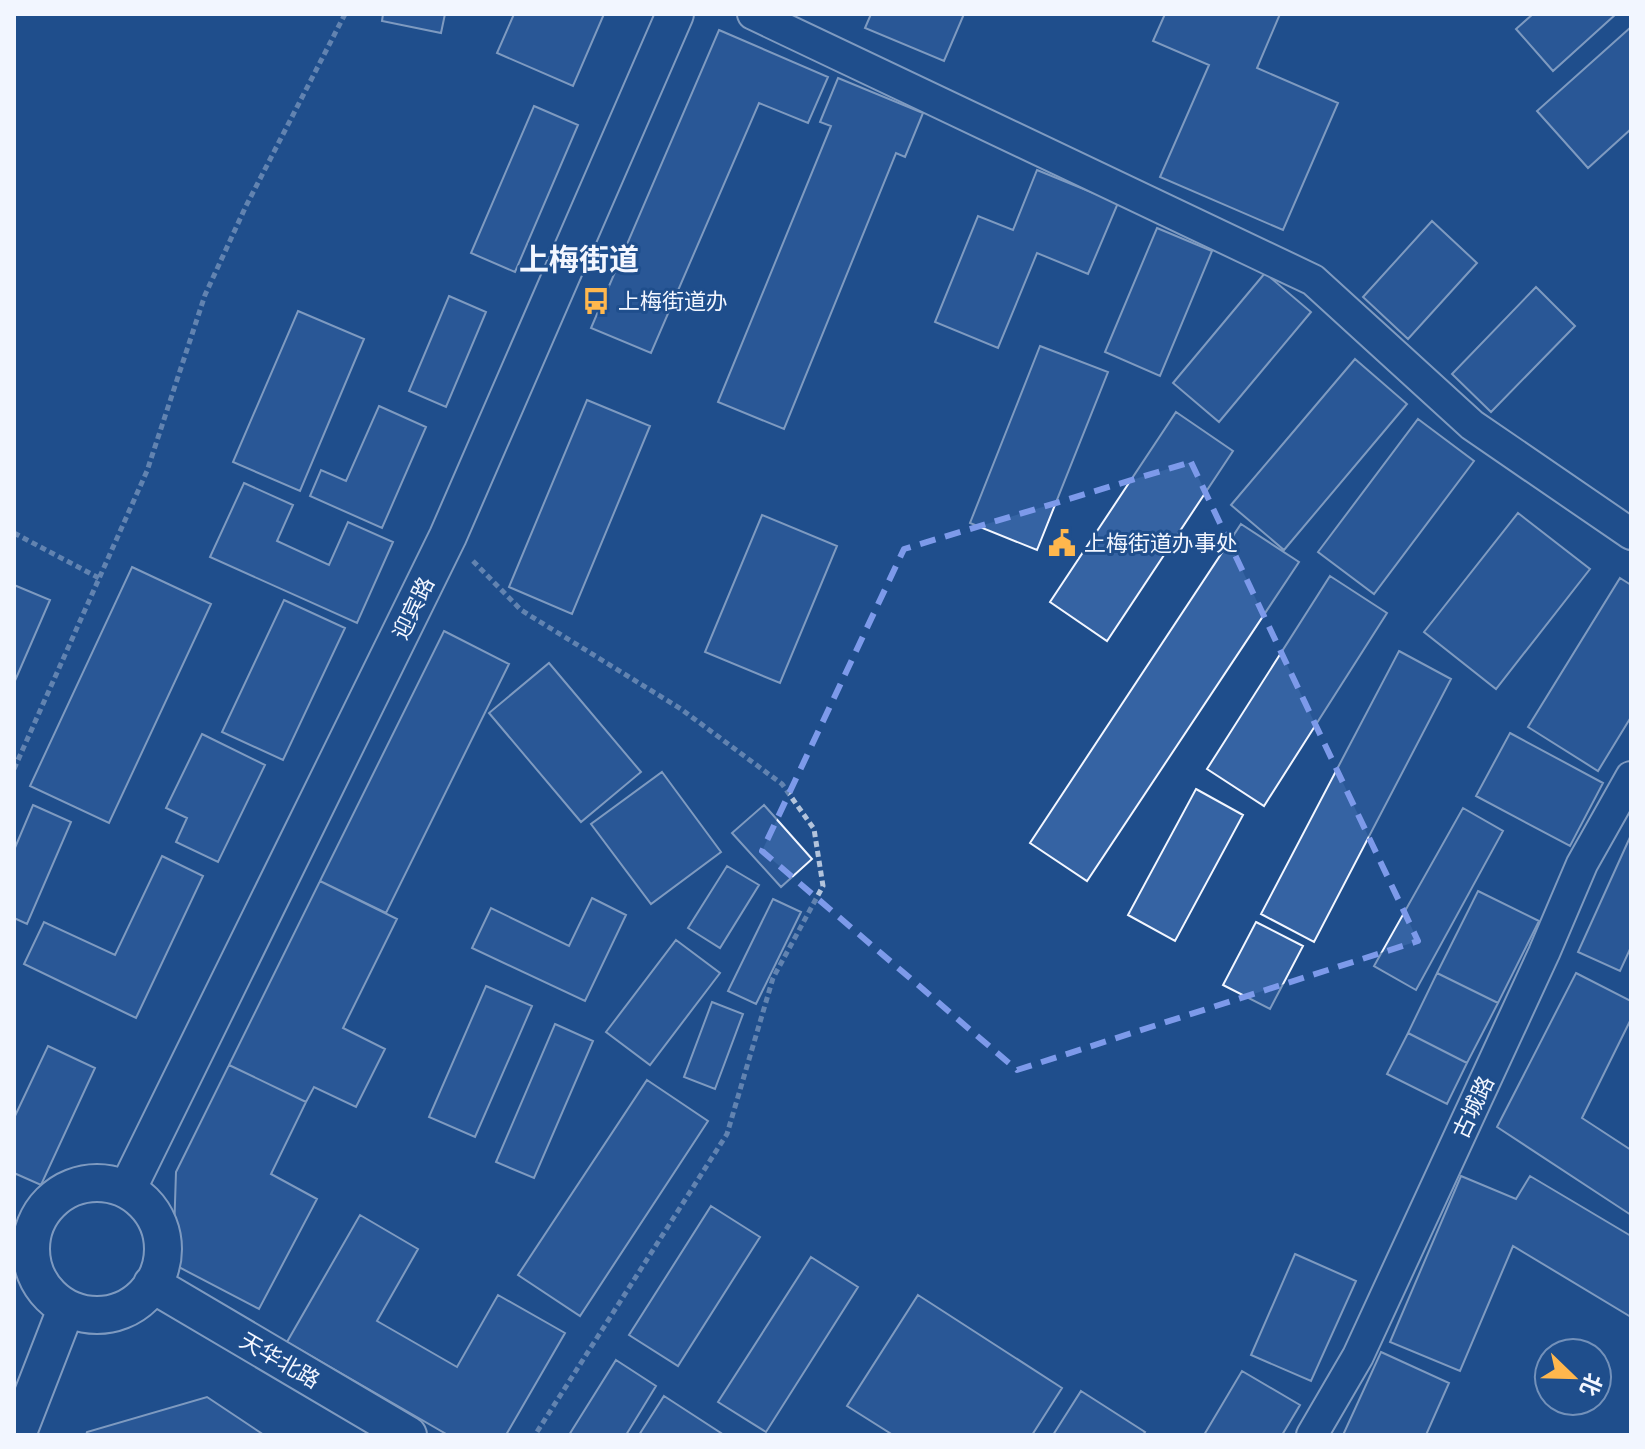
<svg xmlns="http://www.w3.org/2000/svg" width="1645" height="1449" viewBox="0 0 1645 1449" font-family="Ubuntu,'Noto Sans SC',sans-serif">
<style>
.building{fill:#3563a3;stroke:#f2f6ff;stroke-width:2}
.lines{fill:none;stroke-linecap:round;stroke-linejoin:round}
.minor-casing{stroke:#f2f6ff;stroke-width:34}
.tertiary-casing{stroke:#f2f6ff;stroke-width:40}
.path{stroke:#b3c4dc;stroke-width:5;stroke-dasharray:6 4;stroke-linecap:butt}
.minor{stroke:#1f4e8c;stroke-width:30}
.tertiary{stroke:#1f4e8c;stroke-width:36}
.marked{fill:none;stroke:#7d9aea;stroke-width:6;stroke-dasharray:16 10;stroke-linejoin:round}
.labels{text-anchor:middle;stroke-width:6;stroke-linejoin:round;paint-order:stroke}
.poi-label{font-size:22px;fill:#f2f6ff;stroke:#1f4e8c;text-anchor:start}
.street-label{font-size:22px;fill:#f2f6ff;stroke:#1f4e8c}
.district-label{font-size:30px;font-weight:bold;fill:#f2f6ff;stroke:#1f4e8c}
</style>
<rect width="100%" height="100%" fill="#1f4e8c"/>
<!-- building -->
<path class="building" d="M 383,14 L 445,14 L 441,33 L 382,21 Z
M 514,14 L 604,14 L 573,86 L 497,53 Z
M 871,14 L 964,14 L 944,61 L 865,28 Z
M 1165,14 L 1280,14 L 1257,68 L 1338,103 L 1283,230 L 1160,177 L 1209,65 L 1153,41 Z
M 1533,14 L 1616,14 L 1553,71 L 1516,29 Z
M 1631,27 L 1631,129 L 1588,168 L 1537,111 Z
M 719,30 L 828,77 L 808,123 L 759,103 L 651,353 L 591,328 Z
M 838,78 L 923,113 L 905,157 L 896,153 L 784,429 L 718,402 L 831,126 L 820,122 Z
M 534,106 L 578,125 L 515,272 L 471,253 Z
M 1037,170 L 1118,203 L 1088,274 L 1037,253 L 998,348 L 935,322 L 978,216 L 1013,230 Z
M 1432,221 L 1477,263 L 1408,339 L 1363,297 Z
M 1157,228 L 1212,251 L 1160,376 L 1105,352 Z
M 1265,273 L 1311,312 L 1219,422 L 1173,383 Z
M 1536,287 L 1575,326 L 1491,412 L 1452,374 Z
M 449,296 L 486,312 L 446,407 L 409,391 Z
M 298,311 L 364,339 L 300,491 L 233,462 Z
M 1040,346 L 1108,372 L 1037,550 L 970,523 Z
M 1355,359 L 1407,404 L 1284,550 L 1231,505 Z
M 587,400 L 650,426 L 572,614 L 509,587 Z
M 379,406 L 426,427 L 382,528 L 310,496 L 321,470 L 346,481 Z
M 1176,412 L 1233,451 L 1107,641 L 1050,602 Z
M 1418,419 L 1474,461 L 1374,594 L 1318,552 Z
M 244,483 L 293,505 L 277,541 L 329,565 L 348,522 L 393,542 L 357,623 L 210,557 Z
M 1518,513 L 1590,569 L 1496,689 L 1424,632 Z
M 762,515 L 837,546 L 780,683 L 705,652 Z
M 1241,524 L 1299,562 L 1087,881 L 1030,843 Z
M 132,567 L 211,604 L 109,823 L 30,786 Z
M 1330,576 L 1387,613 L 1264,806 L 1207,769 Z
M 1620,578 L 1631,585 L 1631,717 L 1598,771 L 1528,727 Z
M 14,585 L 50,600 L 14,683 Z
M 284,600 L 345,628 L 283,760 L 222,732 Z
M 444,631 L 509,664 L 386,913 L 320,881 Z
M 1399,651 L 1451,679 L 1314,942 L 1261,914 Z
M 549,663 L 641,772 L 581,822 L 489,713 Z
M 1510,733 L 1603,783 L 1570,846 L 1476,796 Z
M 202,734 L 265,765 L 218,862 L 176,842 L 187,818 L 166,808 Z
M 662,772 L 721,852 L 651,904 L 591,824 Z
M 1196,789 L 1243,815 L 1175,941 L 1128,915 Z
M 33,805 L 71,822 L 27,924 L 14,918 L 14,850 Z
M 764,805 L 812,859 L 781,887 L 732,833 Z
M 1463,808 L 1503,831 L 1416,990 L 1374,966 Z
M 1631,835 L 1631,947 L 1620,971 L 1578,952 Z
M 162,856 L 203,876 L 136,1018 L 24,964 L 44,922 L 115,955 Z
M 727,866 L 759,885 L 720,948 L 688,928 Z
M 320,881 L 397,919 L 343,1028 L 385,1049 L 356,1107 L 314,1087 L 306,1102 L 229,1065 Z
M 1478,891 L 1539,921 L 1498,1003 L 1437,973 Z
M 592,898 L 626,915 L 585,1001 L 472,948 L 491,908 L 569,946 Z
M 773,899 L 801,912 L 756,1004 L 728,991 Z
M 1256,922 L 1303,946 L 1270,1009 L 1223,985 Z
M 676,940 L 720,973 L 650,1065 L 606,1032 Z
M 1437,973 L 1498,1003 L 1467,1063 L 1408,1033 Z
M 1576,973 L 1631,1001 L 1631,1019 L 1582,1118 L 1631,1150 L 1631,1215 L 1497,1127 Z
M 486,986 L 532,1006 L 475,1137 L 429,1117 Z
M 712,1002 L 743,1014 L 715,1089 L 684,1077 Z
M 555,1024 L 593,1041 L 534,1178 L 496,1162 Z
M 1408,1033 L 1467,1063 L 1447,1104 L 1387,1074 Z
M 48,1046 L 95,1068 L 41,1185 L 14,1173 L 14,1118 Z
M 229,1065 L 306,1102 L 271,1174 L 317,1199 L 259,1309 L 173,1264 L 176,1172 Z
M 647,1080 L 708,1121 L 580,1316 L 518,1275 Z
M 1461,1176 L 1516,1199 L 1530,1176 L 1631,1236 L 1631,1317 L 1513,1246 L 1460,1371 L 1390,1342 Z
M 711,1206 L 760,1237 L 678,1366 L 629,1335 Z
M 360,1215 L 418,1249 L 377,1321 L 457,1367 L 498,1295 L 565,1333 L 506,1435 L 448,1435 L 287,1342 Z
M 1295,1254 L 1356,1281 L 1311,1381 L 1251,1355 Z
M 811,1257 L 858,1287 L 766,1432 L 718,1402 Z
M 918,1295 L 1062,1388 L 1032,1435 L 893,1435 L 847,1406 Z
M 1381,1352 L 1449,1383 L 1426,1435 L 1343,1435 Z
M 616,1360 L 656,1386 L 626,1435 L 569,1435 Z
M 1242,1371 L 1300,1405 L 1282,1435 L 1204,1435 Z
M 1081,1391 L 1145,1432 L 1143,1435 L 1053,1435 Z
M 664,1396 L 724,1435 L 639,1435 Z
M 207,1397 L 264,1435 L 86,1435 L 87,1432 Z"/>
<g class="lines">
<!-- minor casing -->
<g class="minor-casing">
<path id="minor" d="M 753,14 L 1313,280 L 1472,425 L 1631,534
M 1312,1435 L 1358,1356 L 1544,953 L 1582,864 L 1631,777"/>
</g>
<!-- tertiary casing -->
<g class="tertiary-casing">
<path id="tertiary" d="M31 1249a66 66 0 1 1 132 0a66 66 0 1 1-132 0Z
M 127,1190 L 448,536 L 675,14
M 152,1284 L 408,1435
M 17,1435 L 66,1309"/>
</g>
<!-- path -->
<path class="path" d="M 14,533 L 99,578
M 473,561 L 521,610 L 681,709 L 782,784 L 814,829 L 823,886 L 773,978 L 727,1134 L 535,1435
M 14,769 L 147,471 L 205,295 L 246,206 L 345,14"/>
<!-- minor -->
<use href="#minor" class="minor"/>
<!-- tertiary -->
<use href="#tertiary" class="tertiary"/>
</g>
<!-- marked area -->
<path d="M0 0H1645V1449H0ZM 1191,462 L 1418,941 L 1017,1070 L 762,851 L 904,549 Z" fill="#1f4e8c" fill-opacity=".55" fill-rule="evenodd"/>
<path class="marked" d="M 1191,462 L 1418,941 L 1017,1070 L 762,851 L 904,549 Z"/>
<!-- icons -->
<defs>
<g id="bus-bare" transform="scale(2.16)"><path d="M-5-6H5V4H4V6H2V4H-2V6H-4V4H-5ZM-3.5-4V0h7V-4ZM-3.5 1.2v1.5H-2V1.2ZM2 1.2v1.5H3.5V1.2Z" fill="#ffb74d" stroke="#1f4e8c" stroke-width="2.5" paint-order="stroke"/></g>
<g id="civic-bare" transform="scale(2.16)"><path d="M-.6-6.5H3V-4.5H.6V-3L4-1V1h2V6H-6V1h2V-1L-.6-3ZM-1.2 2.5V6h2.4V2.5Z" fill="#ffb74d" stroke="#1f4e8c" stroke-width="2.5" paint-order="stroke"/></g>
</defs>
<g fill-rule="evenodd">
<use href="#bus-bare" x="596" y="301"/>
<use href="#civic-bare" x="1062" y="543"/>
</g>
<g class="labels">
<!-- poi labels -->
<g class="poi-label">
<text x="618" y="309">上梅街道办</text>
<text x="1084" y="551">上梅街道办事处</text>
</g>
<!-- street labels -->
<g class="street-label">
<text transform="translate(413 608) rotate(-64)" y="8">迎宾路</text>
<text transform="translate(1473 1107) rotate(-65)" y="8">古城路</text>
<text transform="translate(280 1360) rotate(30)" y="8">天华北路</text>
</g>
<!-- district labels -->
<g class="district-label">
<text x="579" y="270">上梅街道</text>
</g>
</g>
<!-- border -->
<rect width="1645" height="1449" fill="none" stroke="#f2f6ff" stroke-width="32"/>
<!-- north arrow -->
<g transform="translate(1573 1377) rotate(113)"><circle r="38" fill="#1f4e8c" stroke="#7391ba" stroke-width="2"/>
<path d="M0-6L14 30L0 20L-14 30Z" fill="#ffb74d"/>
<text y="-12" font-size="22" font-weight="bold" text-anchor="middle" fill="#f2f6ff">北</text>
</g>
</svg>
